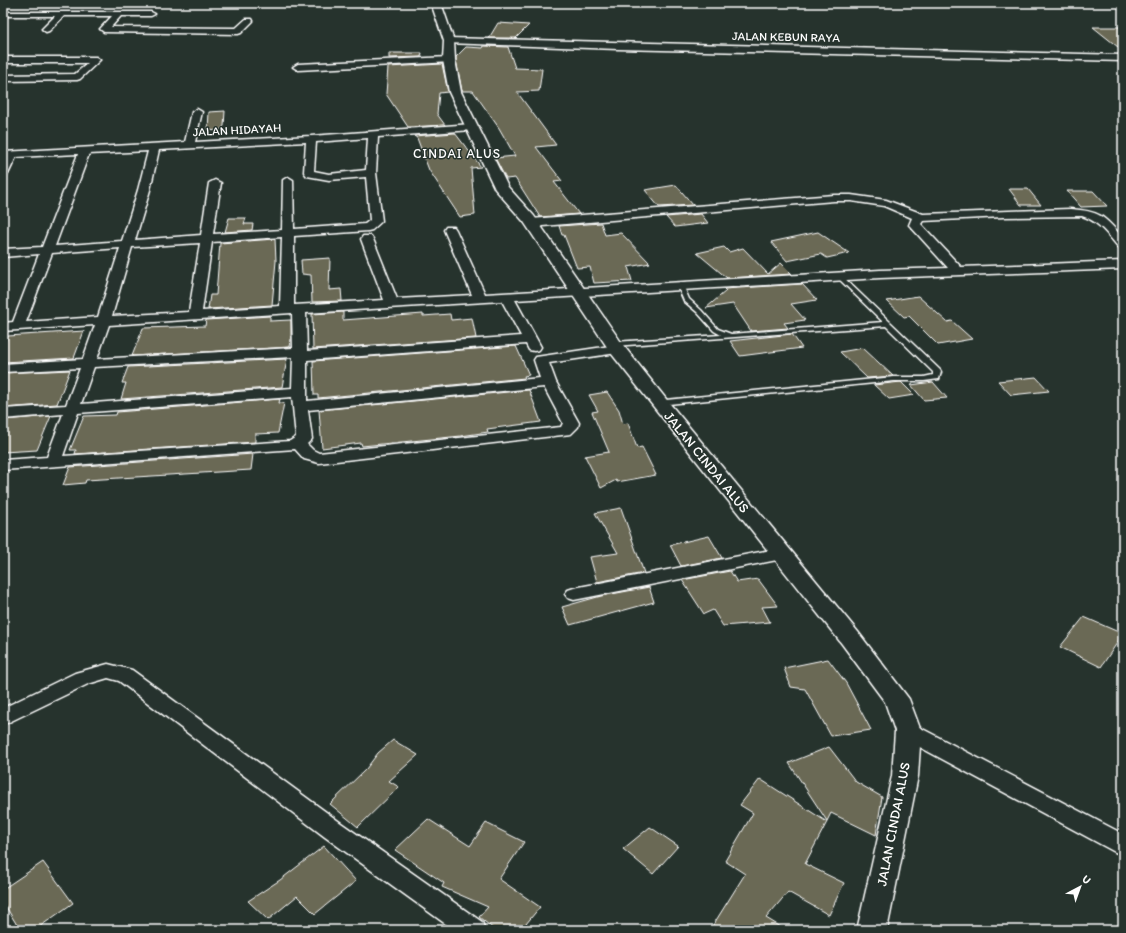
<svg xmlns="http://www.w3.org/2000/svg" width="1126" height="933" viewBox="0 0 1126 933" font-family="Itim,sans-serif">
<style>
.building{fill:#6b6955;stroke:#fff}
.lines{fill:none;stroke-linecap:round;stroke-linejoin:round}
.service-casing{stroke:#fff;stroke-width:3}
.minor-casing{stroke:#fff;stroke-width:3}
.tertiary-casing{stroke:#fff;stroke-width:3}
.service{fill:#26332d;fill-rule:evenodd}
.minor{fill:#26332d;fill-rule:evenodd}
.tertiary{fill:#26332d;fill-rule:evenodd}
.labels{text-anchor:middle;stroke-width:3;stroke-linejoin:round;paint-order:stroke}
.far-street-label{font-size:12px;fill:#fff;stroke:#26332d}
.far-quarter-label{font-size:13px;letter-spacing:1px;fill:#fff;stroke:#26332d}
.street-label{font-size:14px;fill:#fff;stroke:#26332d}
</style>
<rect width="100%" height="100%" fill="#26332d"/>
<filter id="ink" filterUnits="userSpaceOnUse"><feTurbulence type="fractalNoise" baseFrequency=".025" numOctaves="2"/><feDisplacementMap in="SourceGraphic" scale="8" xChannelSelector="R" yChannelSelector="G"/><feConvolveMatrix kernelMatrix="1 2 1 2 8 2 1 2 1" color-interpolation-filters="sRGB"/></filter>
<g filter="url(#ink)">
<!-- building -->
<path class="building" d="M 498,23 L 529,25 L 516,38 L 489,38 Z
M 1093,27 L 1123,27 L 1123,51 Z
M 484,46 L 508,47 L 515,68 L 542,69 L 539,91 L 517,92 L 556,145 L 536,147 L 562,181 L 554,182 L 579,214 L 540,217 L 515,178 L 506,179 L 495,158 L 515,156 L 499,128 L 473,91 L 462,91 L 456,60 L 456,57 L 466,47 L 483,48 Z
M 389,53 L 422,53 L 421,57 L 389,58 Z
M 442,64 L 448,92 L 439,93 L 437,114 L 445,125 L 408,127 L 386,94 L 388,67 Z
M 225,111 L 224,126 L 219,131 L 208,130 L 209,112 Z
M 455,133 L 481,167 L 471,168 L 475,215 L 460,217 L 429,170 L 417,138 L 414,136 Z
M 676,185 L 693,205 L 659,207 L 645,190 Z
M 1009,189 L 1028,189 L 1041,205 L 1021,205 Z
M 1067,191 L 1093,191 L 1107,206 L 1081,207 Z
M 701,214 L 708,223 L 675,227 L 666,217 Z
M 229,218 L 246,218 L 244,224 L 253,224 L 252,230 L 225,232 Z
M 601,223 L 605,235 L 621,233 L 650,263 L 628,267 L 632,281 L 594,283 L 590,267 L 577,268 L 564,235 L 562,235 L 559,226 Z
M 818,232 L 849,253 L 827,258 L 821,254 L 787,261 L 771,242 Z
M 275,239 L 276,261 L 272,305 L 208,309 L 210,295 L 216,295 L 220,243 Z
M 724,247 L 729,252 L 743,248 L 768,274 L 781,263 L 792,274 L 727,278 L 697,253 Z
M 330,258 L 329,290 L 341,289 L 342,301 L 312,302 L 311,275 L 302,274 L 301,260 Z
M 802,284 L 817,300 L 791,304 L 805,320 L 784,323 L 788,328 L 751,331 L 733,304 L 706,308 L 726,291 L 724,289 Z
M 918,296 L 947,322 L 952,321 L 972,339 L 938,345 L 909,316 L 904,317 L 887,301 Z
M 343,312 L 343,320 L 423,314 L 423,316 L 450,314 L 451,320 L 472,318 L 476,338 L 313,349 L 312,314 Z
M 270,316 L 270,321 L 291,320 L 291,339 L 290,347 L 132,356 L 143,328 L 205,326 L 206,320 Z
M 84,331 L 74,358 L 3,362 L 3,347 L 8,336 Z
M 792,334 L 802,348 L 740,356 L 730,341 Z
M 516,346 L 529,375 L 524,376 L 525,378 L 318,398 L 318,395 L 314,395 L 313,361 Z
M 863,348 L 893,376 L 867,378 L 840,352 Z
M 287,359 L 282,387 L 121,399 L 126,383 L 122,383 L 128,367 Z
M 70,370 L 57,404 L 3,408 L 3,373 Z
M 1036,377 L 1049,391 L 1011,395 L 998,381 Z
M 901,382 L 914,395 L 889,399 L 874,385 Z
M 933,382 L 947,398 L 924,400 L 911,385 Z
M 529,390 L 541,422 L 487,429 L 488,432 L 461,436 L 362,446 L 361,443 L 322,448 L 319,410 Z
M 607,392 L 619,410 L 623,424 L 628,423 L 637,448 L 642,447 L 656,475 L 617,482 L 616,480 L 601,488 L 585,456 L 609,452 L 592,412 L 598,411 L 589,395 Z
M 280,399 L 279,403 L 284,403 L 278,433 L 255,434 L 255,442 L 75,454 L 76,450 L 70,450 L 84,416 L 116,415 L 117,412 Z
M 51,416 L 37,450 L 3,452 L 3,420 Z
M 253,454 L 251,470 L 86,480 L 85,483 L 63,485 L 70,467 Z
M 621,508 L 644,573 L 597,582 L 590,557 L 618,553 L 595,513 Z
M 709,536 L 722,558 L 681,566 L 670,545 Z
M 730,571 L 737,582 L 758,579 L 778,606 L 762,607 L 770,622 L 723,626 L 713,610 L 704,614 L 682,580 Z
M 649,587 L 654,602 L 570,625 L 562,607 L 601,596 Z
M 1084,617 L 1123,634 L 1101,667 L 1060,647 Z
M 828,659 L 846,683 L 871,730 L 831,736 L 805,689 L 791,687 L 784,668 Z
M 393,740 L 418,755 L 389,781 L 399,787 L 358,827 L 330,804 L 366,769 L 378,753 Z
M 829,747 L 856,782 L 882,797 L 876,835 L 831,813 L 827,821 L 789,763 Z
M 760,779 L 827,822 L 805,864 L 844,883 L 829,915 L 788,892 L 766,918 L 786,930 L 710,930 L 745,874 L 725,861 L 753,813 L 740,805 Z
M 428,819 L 470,846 L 486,823 L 524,842 L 499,879 L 540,907 L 521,930 L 495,930 L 479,917 L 488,907 L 442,887 L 444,883 L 395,850 Z
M 650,827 L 678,846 L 653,874 L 623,849 Z
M 324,846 L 356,881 L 315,914 L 297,896 L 268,920 L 248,901 L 280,880 Z
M 43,862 L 73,903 L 35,930 L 20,930 L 3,902 L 3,889 Z"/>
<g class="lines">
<!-- service casing -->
<g class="service-casing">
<path id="service" d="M 839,274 L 841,275 L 940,370 L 941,372 L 939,379 L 924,381 L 894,381 L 659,405 L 655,403 L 656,401 L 894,377 L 924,377 L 933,375 L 933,372 L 886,326 L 614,346 L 611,344 L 614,342 L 721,335 L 714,331 L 697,312 L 684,301 L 677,285 L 680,283 L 683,285 L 689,299 L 701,310 L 718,329 L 731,334 L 883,322 L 837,277 L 837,275 Z"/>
</g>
<!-- minor casing -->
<g class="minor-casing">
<path id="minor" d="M 3,12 L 151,12 L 155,14 L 151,16 L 121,16 L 111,27 L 236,28 L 246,19 L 252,19 L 253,21 L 241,33 L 238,34 L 104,32 L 100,29 L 112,16 L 64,16 L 49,31 L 46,32 L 42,29 L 55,16 L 3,16 Z
M 449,38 L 1123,55 L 1123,61 L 618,49 L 446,43 L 445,41 L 446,39 Z
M 3,57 L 96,57 L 100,60 L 80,79 L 77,80 L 3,81 L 3,75 L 75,74 L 88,63 L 3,63 Z
M 449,57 L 452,58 L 453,60 L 452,62 L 298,70 L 293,67 L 298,64 Z
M 197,109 L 202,112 L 195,142 L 311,136 L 472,124 L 477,127 L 472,130 L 378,137 L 376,173 L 382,221 L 372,230 L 368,231 L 294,236 L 294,305 L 384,300 L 361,239 L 363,236 L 371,236 L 373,239 L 397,299 L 472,295 L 444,230 L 446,227 L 454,227 L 456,230 L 485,294 L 880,270 L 948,268 L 911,227 L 909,225 L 912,218 L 884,206 L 851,201 L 834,201 L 531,227 L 527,225 L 525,223 L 527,221 L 531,219 L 834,195 L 851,195 L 886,200 L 923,214 L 1070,209 C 1100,211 1104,216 1123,238 L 1123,249 L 1119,248 C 1108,235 1099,221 1082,216 L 1003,217 L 923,221 L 921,224 L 961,267 L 1123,261 L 1123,269 L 880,278 L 515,300 L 541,347 L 539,350 L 534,351 L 529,350 L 526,344 L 307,360 L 307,401 L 540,378 L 534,360 L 536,357 L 617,345 L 622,346 L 624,349 L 622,352 L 617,353 L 549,363 L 556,382 L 579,423 L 578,427 L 571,434 L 319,463 L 304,459 L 295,449 L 3,470 L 3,460 L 47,457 L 63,414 L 3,419 L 3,409 L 66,405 L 80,368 L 3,372 L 3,364 L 83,359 L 95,325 L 3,331 L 3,323 L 13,322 L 39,254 L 3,257 L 3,249 L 42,247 L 78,154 L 16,157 L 8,174 L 3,177 L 3,163 L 5,158 L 3,158 L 3,152 L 185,142 L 192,112 ZM 368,138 L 366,170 L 329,174 L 314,171 L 316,142 ZM 306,142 L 304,172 L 307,176 L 329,180 L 366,177 L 370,220 L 365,224 L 294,229 L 293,180 L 288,177 L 283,180 L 282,230 L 213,234 L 221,183 L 215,180 L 209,183 L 201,235 L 135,240 L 150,190 L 159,150 ZM 148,151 L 138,190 L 122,241 L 55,246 L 89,154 ZM 282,237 L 280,306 L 202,311 L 212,242 ZM 200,243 L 189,312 L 112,316 L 132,247 ZM 120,248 L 98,317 L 26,322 L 52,253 ZM 502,301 L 521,336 L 307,351 L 306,313 ZM 292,313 L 293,348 L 97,359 L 109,325 ZM 293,357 L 292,388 L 81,404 L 94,367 ZM 544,387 L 563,423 L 561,427 L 319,453 L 313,450 L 307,444 L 312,439 L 308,410 ZM 292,397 L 296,437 L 290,441 L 63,456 L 78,413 Z
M 781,548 L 787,550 L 790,554 L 787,558 L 574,600 L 568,598 L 565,594 L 568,590 L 574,588 Z
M 108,664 L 132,670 L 341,823 L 482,922 L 485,930 L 454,930 L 325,837 L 119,681 L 108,678 L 88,684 L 3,725 L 3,708 L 75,673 Z
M 908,723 L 915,725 L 1123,834 L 1123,855 L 1115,852 L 901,737 L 898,731 L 901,725 Z"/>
</g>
<!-- tertiary casing -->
<g class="tertiary-casing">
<path id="tertiary" d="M 431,3 L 441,3 L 454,41 L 455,60 L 461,92 L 508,187 L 534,216 L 623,345 L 666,399 L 858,632 L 909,699 L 921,731 L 918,776 L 887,930 L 857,930 L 892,776 L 895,731 L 885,702 L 842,644 L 611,353 L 524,222 L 495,189 L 449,92 L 443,60 L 444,41 Z"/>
</g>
<!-- service -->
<use href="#service" class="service"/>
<!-- minor -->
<use href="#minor" class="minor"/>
<!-- tertiary -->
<use href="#tertiary" class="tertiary"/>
</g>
</g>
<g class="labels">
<!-- far-street labels -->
<g class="far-street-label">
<text transform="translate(786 37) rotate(1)" y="4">JALAN KEBUN RAYA</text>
<text transform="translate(237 130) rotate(-3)" y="4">JALAN HIDAYAH</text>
</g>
<!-- far-quarter labels -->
<g class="far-quarter-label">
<text x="457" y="158">CINDAI ALUS</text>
</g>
<!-- street labels -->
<g class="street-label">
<text transform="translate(707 462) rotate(51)" y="5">JALAN CINDAI ALUS</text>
<text transform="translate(893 824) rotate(-79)" y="5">JALAN CINDAI ALUS</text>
</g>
</g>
<!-- margin -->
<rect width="1126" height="933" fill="none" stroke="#26332d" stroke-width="16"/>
<rect x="8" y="8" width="1110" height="917" fill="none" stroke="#fff" stroke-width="1.5" filter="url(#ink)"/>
<!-- north arrow -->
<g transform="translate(1080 887) rotate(41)" stroke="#26332d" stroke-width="3" paint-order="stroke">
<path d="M0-3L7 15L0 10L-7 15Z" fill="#ffffff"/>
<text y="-6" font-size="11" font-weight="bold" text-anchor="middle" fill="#ffffff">U</text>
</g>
</svg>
